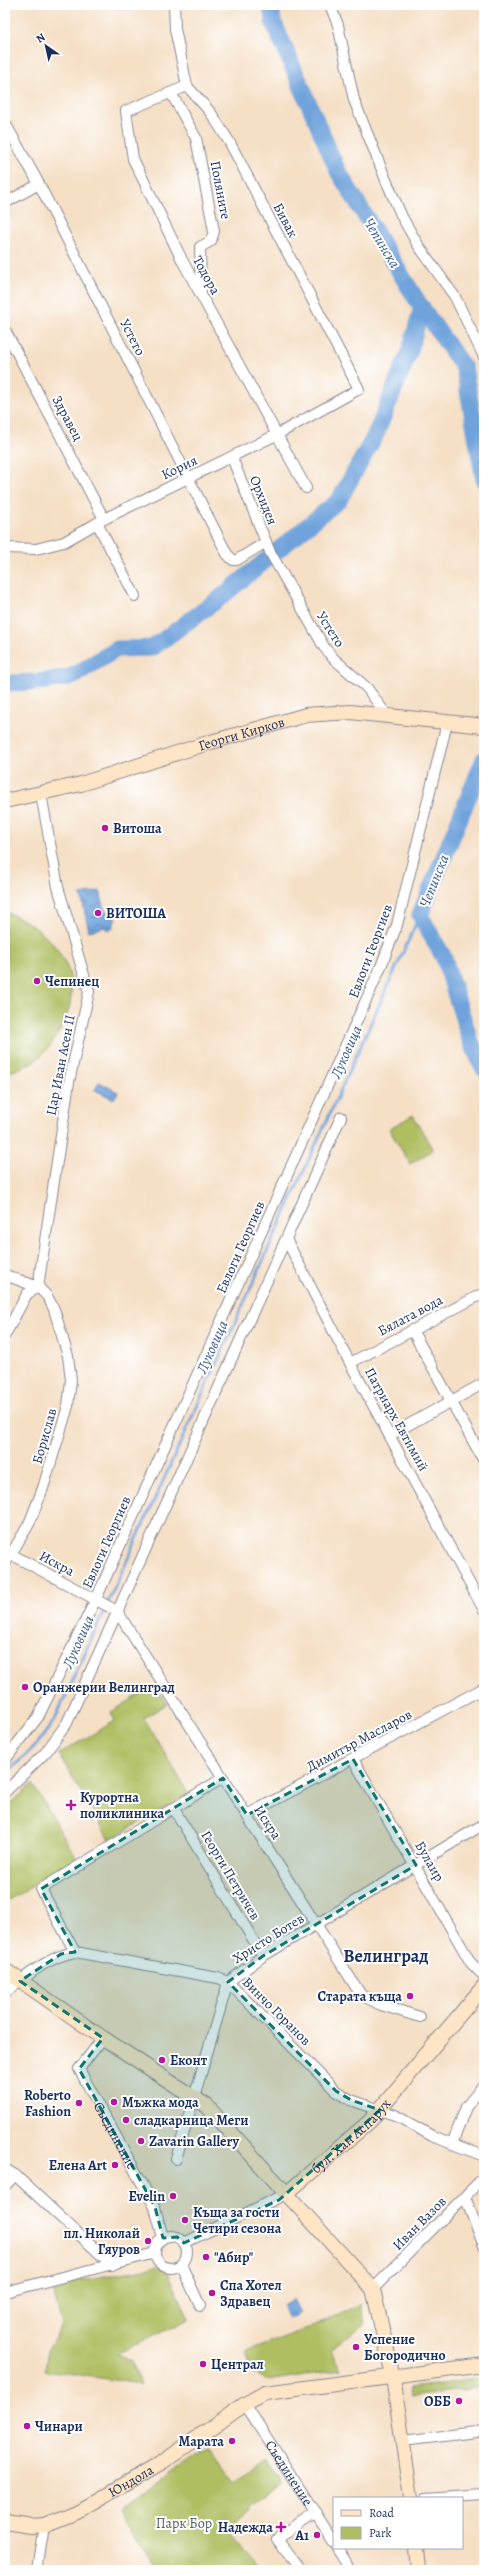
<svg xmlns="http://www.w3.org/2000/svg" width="489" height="2575" viewBox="0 0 489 2575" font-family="Alegreya,serif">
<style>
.grass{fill:url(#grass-tufts);stroke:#647660}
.park{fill:#aebe61;stroke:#647660}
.water{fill:url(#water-waves);stroke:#45699d}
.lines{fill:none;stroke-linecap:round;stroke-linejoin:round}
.stream{stroke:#6fa3dc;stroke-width:3}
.river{stroke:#6fa3dc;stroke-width:17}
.street-casing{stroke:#888792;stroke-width:12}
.secondary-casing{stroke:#888792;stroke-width:16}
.street{stroke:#fff;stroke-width:10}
.secondary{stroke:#fee5c5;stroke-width:14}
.marked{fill:#0f766e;fill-opacity:0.2;stroke:#0f766e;stroke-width:3;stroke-dasharray:8 5;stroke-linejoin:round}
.poi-dot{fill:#b5179e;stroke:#fff;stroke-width:1.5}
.labels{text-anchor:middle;stroke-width:4;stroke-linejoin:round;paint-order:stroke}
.street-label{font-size:14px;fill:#1b2f5e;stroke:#fff}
.poi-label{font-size:14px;font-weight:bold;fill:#1b2f5e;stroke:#fff;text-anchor:start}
.park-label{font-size:14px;fill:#4e615f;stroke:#fff}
.water-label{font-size:15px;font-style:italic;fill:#3d5d90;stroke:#fff}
.district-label{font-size:18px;font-weight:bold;fill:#1b2f5e;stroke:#fff}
</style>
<defs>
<pattern id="grass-tufts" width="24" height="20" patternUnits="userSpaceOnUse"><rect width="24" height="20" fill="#aebe61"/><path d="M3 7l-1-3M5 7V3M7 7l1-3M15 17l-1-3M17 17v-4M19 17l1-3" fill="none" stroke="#8d9b53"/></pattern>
<pattern id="water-waves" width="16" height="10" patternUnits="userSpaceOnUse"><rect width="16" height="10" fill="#6fa3dc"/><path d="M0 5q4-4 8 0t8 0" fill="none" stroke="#5a85b6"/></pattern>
</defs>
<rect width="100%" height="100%" fill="#fff"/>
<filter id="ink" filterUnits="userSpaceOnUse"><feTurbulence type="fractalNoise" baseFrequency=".025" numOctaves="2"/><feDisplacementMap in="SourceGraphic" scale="8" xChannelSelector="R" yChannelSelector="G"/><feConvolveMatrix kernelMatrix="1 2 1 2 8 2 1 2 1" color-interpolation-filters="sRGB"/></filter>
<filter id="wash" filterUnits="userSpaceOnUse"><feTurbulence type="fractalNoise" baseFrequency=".012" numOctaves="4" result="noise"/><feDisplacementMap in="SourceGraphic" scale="16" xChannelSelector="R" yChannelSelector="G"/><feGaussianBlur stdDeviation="0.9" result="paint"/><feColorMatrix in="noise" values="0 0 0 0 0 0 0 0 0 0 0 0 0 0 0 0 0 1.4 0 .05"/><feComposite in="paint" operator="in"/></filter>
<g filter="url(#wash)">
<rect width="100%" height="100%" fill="#f5dfc5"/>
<!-- grass -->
<path class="grass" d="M 484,2378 L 484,2387 L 410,2397 L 409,2388 Z"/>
<!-- park -->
<path class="park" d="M 5,912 C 31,921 56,940 67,967 C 80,996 63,1033 43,1054 C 33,1064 18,1070 5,1073 Z
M 413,1115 L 433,1150 L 410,1164 L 389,1129 Z
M 156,1685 L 167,1704 L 144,1718 L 189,1794 L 109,1840 L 59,1754 L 115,1721 L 111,1712 Z
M 33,1784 L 77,1859 L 5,1902 L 5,1808 Z
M 157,2267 L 168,2272 L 189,2319 L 116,2354 L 131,2360 L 141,2384 L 45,2370 L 48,2350 L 62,2326 L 52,2285 Z
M 361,2304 L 365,2323 L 331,2351 L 341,2370 L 266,2381 L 252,2372 L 246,2352 L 313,2326 Z
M 209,2449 L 232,2482 L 265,2455 L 279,2479 L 249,2507 L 248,2514 L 230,2534 L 262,2570 L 153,2570 L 121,2507 Z"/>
<!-- water -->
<path class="water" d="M 100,891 L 105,911 L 117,915 L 112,929 L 107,930 L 105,927 L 89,931 L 81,895 Z
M 99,1082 L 118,1092 L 114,1099 L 95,1090 Z
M 293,2299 L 300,2313 L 289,2319 L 282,2305 Z"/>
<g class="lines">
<!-- stream -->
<path class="stream" d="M 5,1775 L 38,1743 L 55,1719 L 420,915"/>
<!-- river -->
<path class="river" d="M 271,5 L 273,21 L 338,171 L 418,302 L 464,368 L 484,480
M 5,683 L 38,682 L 71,677 L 117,649 L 152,648 L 220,598 L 339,500 L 376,434 L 410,350 L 422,307
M 484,759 L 420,915 L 444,958 L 470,1040 L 484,1069"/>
</g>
</g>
<g filter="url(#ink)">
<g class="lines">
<!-- street casing -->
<g class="street-casing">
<g id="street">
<path d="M 174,5 L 175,29 L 187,86"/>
<path d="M 330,5 L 338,25 L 354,100 L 386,180 L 402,217 L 418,245 L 455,297 L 484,357"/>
<path d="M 171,93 L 196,138 L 214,231 L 211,241 L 200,247 L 201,291"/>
<path d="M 5,123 L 39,184 L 227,554 L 233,560 L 237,560 L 266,542"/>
<path d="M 5,203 L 39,184"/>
<path d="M 5,330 L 104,519"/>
<path d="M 232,458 L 270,552 L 324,647 L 333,658 L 367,688 L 388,717"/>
<path d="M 97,523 L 135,596"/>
<path d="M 5,548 L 36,549 L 64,542 L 104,519 L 278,434 L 359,389 L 230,143 L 211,113 L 187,86 L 126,111 L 133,159 L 138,169 L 183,262 L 306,488"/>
<path d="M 287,1241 L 350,1363 L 484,1610"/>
<path d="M 5,1275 L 38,1287 L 47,1296 L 54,1309 L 68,1356 L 71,1380 L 68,1406 L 43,1488 L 29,1524 L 5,1564"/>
<path d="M 412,1330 L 484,1461"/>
<path d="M 5,1335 L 27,1294 L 38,1287 L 69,1082 L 89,992 L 58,887 L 41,794"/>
<path d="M 350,1363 L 484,1293"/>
<path d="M 390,1435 L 484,1383"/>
<path d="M 5,1551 L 117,1611 L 361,1995 L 381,2005 L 420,2017"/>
<path d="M 353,1759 L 471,1963 L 484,1976"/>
<path d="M 5,1760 L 38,1717 L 96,1599 L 380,969 L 397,925 L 447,723"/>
<path d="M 5,1792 L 46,1752 L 67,1723 L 341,1117"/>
<path d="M 174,1809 L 263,1956"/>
<path d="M 247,1815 L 484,1688"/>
<path d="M 75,1952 L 41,1889 L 223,1778"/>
<path d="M 5,1993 C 27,1976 47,1957 75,1952 L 218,1978 L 228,1982 L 336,2091 L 351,2100 L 395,2115 L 432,2136 L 484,2156"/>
<path id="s1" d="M 103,2038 L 79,2069 L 155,2207 L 163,2238"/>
<path d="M 452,2144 L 466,2107 L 484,2085"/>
<path d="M 176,2159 L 228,1982 L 263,1956 L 484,1824"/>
<path d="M 5,2169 L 15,2175 L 5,2186"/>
<path d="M 15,2175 L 112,2265"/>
<path d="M 465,2197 L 484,2246"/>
<circle cx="171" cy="2252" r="16"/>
<path d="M 184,2243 L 286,2194"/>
<path d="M 181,2264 L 200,2306"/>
<path d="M 373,2289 L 484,2177"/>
<path d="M 5,2292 L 155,2253"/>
<path id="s2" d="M 245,2404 L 334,2542"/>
<path d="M 403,2441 L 484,2431"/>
<path d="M 426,2498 L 484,2494"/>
<path d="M 338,2548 L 352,2570"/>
<path d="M 37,2570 L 44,2525"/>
<path d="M 300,2570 L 277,2539 L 316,2513"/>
</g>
</g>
<!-- secondary casing -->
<g class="secondary-casing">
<g id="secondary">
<path id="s3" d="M 5,801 L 81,784 L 211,742 L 306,715 L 350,712 L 484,726"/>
<path d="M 5,1970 L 103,2038 L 207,2106 L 373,2289 L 393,2377 L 411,2498"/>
<path id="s4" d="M 286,2194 L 370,2121 L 484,1986"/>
<path id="s5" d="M 5,2522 L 31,2526 L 44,2525 L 77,2512 L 163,2462 L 245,2404 L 265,2393 L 484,2365"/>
<path d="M 416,2548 L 418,2570"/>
</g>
</g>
<!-- street -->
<use href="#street" class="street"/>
<!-- secondary -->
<use href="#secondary" class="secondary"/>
</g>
</g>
<!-- marked area -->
<path class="marked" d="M 353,1759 L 416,1865 L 263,1956 L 228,1982 L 336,2091 L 351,2100 L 380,2110 L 279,2200 L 184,2243 L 177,2237 L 163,2238 L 155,2207 L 79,2069 L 103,2038 L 20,1981 L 61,1954 L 75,1952 L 41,1889 L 223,1778 L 247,1815 Z"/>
<!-- markers -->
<g class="poi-dot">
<circle cx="105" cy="828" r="4"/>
<circle cx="98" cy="913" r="4"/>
<circle cx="37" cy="981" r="4"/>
<circle cx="25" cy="1687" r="4"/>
<path d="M69 1799h4v4h4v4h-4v4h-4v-4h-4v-4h4z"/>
<circle cx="410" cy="1996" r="4"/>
<circle cx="162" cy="2060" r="4"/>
<circle cx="114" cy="2102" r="4"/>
<circle cx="79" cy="2103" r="4"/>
<circle cx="126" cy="2120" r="4"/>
<circle cx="141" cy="2141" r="4"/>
<circle cx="115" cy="2165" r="4"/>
<circle cx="173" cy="2196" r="4"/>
<circle cx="185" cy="2220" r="4"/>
<circle cx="148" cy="2241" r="4"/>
<circle cx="206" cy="2257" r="4"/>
<circle cx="212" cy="2293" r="4"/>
<circle cx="356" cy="2347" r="4"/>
<circle cx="203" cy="2364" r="4"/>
<circle cx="459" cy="2401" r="4"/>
<circle cx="27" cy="2426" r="4"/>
<circle cx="232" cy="2441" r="4"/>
<path d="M279 2521h4v4h4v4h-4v4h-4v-4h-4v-4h4z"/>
<circle cx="317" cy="2535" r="4"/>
</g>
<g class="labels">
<!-- street labels -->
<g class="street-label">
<text transform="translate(221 190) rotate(79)" y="5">Поляните</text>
<text transform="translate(286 220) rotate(62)" y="5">Бивак</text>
<text transform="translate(207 275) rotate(61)" y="5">Тодора</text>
<text transform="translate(133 337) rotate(63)" y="5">Устето</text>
<text transform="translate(68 418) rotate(62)" y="5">Здравец</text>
<text transform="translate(179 467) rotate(-26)" y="5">Кория</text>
<text transform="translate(264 500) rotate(68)" y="5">Орхидея</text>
<text transform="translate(331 629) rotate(57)" y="5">Устето</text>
<text dy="5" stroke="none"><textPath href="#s3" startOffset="246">Георги Кирков</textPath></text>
<text transform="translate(370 951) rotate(-69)" y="5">Евлоги Георгиев</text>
<text transform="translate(60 1065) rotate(-79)" y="5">Цар Иван Асен II</text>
<text transform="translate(240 1247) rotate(-66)" y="5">Евлоги Георгиев</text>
<text transform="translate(410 1315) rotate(-28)" y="5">Бялата вода</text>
<text transform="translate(397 1419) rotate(61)" y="5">Патриарх Евтимий</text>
<text transform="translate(44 1436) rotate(-74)" y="5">Борислав</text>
<text transform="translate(106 1542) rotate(-66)" y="5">Евлоги Георгиев</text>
<text transform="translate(57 1563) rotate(28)" y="5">Искра</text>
<text transform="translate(359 1740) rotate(-28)" y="5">Димитър Масларов</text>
<text transform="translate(268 1822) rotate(57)" y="5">Искра</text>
<text transform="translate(430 1861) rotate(60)" y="5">Булаир</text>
<text transform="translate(231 1875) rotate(59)" y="5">Георги Петричев</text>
<text transform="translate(268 1938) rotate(-32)" y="5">Христо Ботев</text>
<text transform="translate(277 2011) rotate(45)" y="5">Винчо Горанов</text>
<text dy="5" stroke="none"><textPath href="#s1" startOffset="115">Съединение</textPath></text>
<text dy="5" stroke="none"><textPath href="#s4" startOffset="87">бул. Хан Аспарух</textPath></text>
<text transform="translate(419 2223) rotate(-45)" y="5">Иван Вазов</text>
<text dy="5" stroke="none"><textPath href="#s2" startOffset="82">Съединение</textPath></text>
<text dy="5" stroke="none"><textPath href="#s5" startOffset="137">Юндола</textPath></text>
</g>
<!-- poi labels -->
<g class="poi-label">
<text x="113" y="833">Витоша</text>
<text x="106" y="918">ВИТОША</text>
<text x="45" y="986">Чепинец</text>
<text x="33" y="1692">Оранжерии Велинград</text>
<text x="80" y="1802">Курортна<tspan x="80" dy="16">поликлиника</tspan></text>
<text x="402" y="2001" text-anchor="end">Старата къща</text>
<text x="170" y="2065">Еконт</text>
<text x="71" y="2100" text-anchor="end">Roberto<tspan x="71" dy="16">Fashion</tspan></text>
<text x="122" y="2107">Мъжка мода</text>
<text x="134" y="2125">сладкарница Меги</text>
<text x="149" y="2146">Zavarin Gallery</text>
<text x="107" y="2170" text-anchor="end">Елена Art</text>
<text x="165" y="2201" text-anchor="end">Evelin</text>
<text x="193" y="2217">Къща за гости<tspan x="193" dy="16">Четири сезона</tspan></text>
<text x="140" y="2238" text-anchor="end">пл. Николай<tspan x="140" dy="16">Гяуров</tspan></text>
<text x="214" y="2262">"Абир"</text>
<text x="220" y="2290">Спа Хотел<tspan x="220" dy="16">Здравец</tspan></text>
<text x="364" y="2344">Успение<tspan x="364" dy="16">Богородично</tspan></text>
<text x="211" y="2369">Централ</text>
<text x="451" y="2406" text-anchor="end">ОББ</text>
<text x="35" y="2431">Чинари</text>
<text x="224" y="2446" text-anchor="end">Марата</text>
<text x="273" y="2532" text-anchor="end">Надежда</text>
<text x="309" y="2540" text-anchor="end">A1</text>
</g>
<!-- park labels -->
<g class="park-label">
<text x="184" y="2528">Парк Бор</text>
</g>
<!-- water labels -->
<g class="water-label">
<text transform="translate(382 243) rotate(59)" y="5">Чепинска</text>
<text transform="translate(434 881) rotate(-68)" y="5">Чепинска</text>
<text transform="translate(346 1052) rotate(-66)" y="5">Луковица</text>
<text transform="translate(212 1347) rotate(-66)" y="5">Луковица</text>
<text transform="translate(78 1642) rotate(-66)" y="5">Луковица</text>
</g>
<!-- district labels -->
<g class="district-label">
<text x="386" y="1962">Велинград</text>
</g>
</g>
<!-- margin -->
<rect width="489" height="2575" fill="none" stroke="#fff" stroke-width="20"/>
<!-- legend -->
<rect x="333" y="2497" width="130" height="52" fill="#ffffff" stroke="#a4acbf"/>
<rect x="341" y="2510" width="20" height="6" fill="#fee5c5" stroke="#a4acbf"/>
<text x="369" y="2517" font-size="12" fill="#1b2f5e">Road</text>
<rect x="341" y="2527" width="20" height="12" fill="#aebe61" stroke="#a4acbf"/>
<text x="369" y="2537" font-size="12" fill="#1b2f5e">Park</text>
<!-- north arrow -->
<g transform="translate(46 46) rotate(326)" stroke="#ffffff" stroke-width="3" paint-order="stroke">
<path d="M0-3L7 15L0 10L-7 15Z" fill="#1b2f5e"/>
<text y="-6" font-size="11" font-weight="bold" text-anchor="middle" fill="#1b2f5e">N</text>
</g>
</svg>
